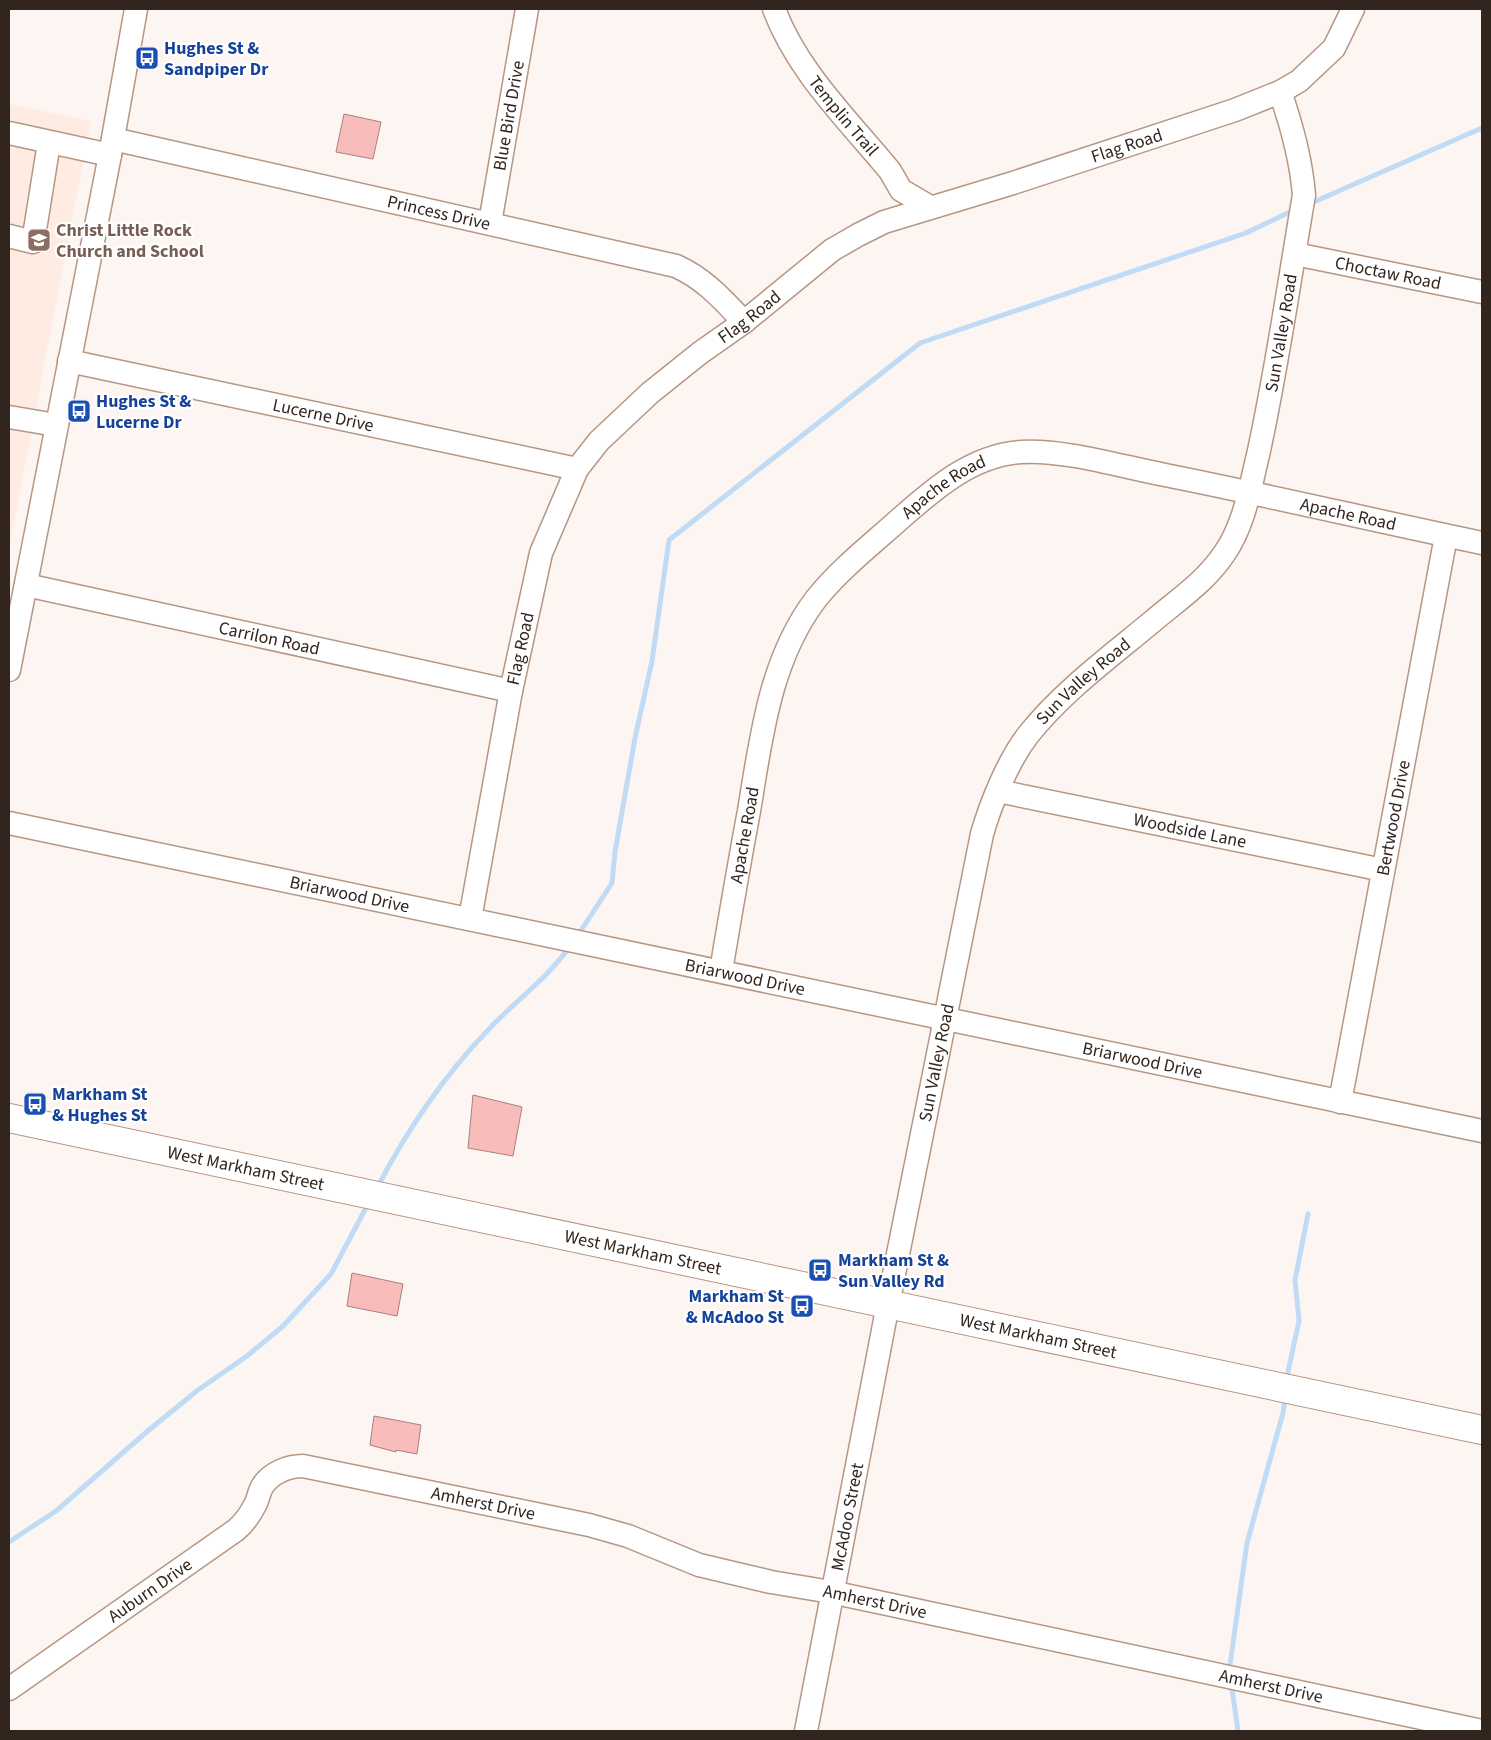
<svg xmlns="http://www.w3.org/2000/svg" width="1491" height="1740" viewBox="0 0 1491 1740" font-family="'Source Sans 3',sans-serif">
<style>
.built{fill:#feece2}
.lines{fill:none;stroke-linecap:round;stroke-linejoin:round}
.stream{stroke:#c0dbf5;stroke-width:5}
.building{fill:#f8bdbb;stroke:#a8807f}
.minor-casing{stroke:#b79682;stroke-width:25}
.major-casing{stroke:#b79682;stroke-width:30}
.minor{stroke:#fff;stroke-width:22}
.major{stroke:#fff;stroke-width:28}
.labels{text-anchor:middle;stroke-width:4.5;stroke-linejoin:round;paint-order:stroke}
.transit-label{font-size:18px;font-weight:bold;fill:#164399;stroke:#fff;text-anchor:start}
.street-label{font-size:18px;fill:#32251d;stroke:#fff}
.education-label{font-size:18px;font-weight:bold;fill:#785e54;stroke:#fff;text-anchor:start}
</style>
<rect width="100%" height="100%" fill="#fdf5f1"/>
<!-- built -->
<path class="built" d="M 9,104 L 91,121 L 9,548 Z"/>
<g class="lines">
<!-- stream -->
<path class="stream" d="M 1309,204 L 1482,128
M 578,935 L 612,883 L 615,852 L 635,738 L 652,661 L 669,540 L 920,343 L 1246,233 L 1294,210
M 377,1188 C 406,1132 444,1076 488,1030 C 515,1001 547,979 570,946
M 1286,1381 L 1299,1321 L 1295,1280 L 1308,1214
M 9,1542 L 56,1511 L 150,1429 L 198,1390 L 247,1356 L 283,1326 L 331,1274 L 369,1202
M 1229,1672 L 1247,1543 L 1283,1413 L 1285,1397
M 1231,1682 L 1238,1731"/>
</g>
<!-- building -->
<path class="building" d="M 344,114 L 381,122 L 373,159 L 336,152 Z
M 473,1095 L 522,1107 L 513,1156 L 468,1148 Z
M 352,1273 L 403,1284 L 397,1316 L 347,1306 Z
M 374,1416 L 421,1425 L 417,1454 L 396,1450 L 396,1452 L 370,1445 Z"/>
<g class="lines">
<!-- minor casing -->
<g class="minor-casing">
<g id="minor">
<path id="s1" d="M 774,9 C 797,71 848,120 890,171 L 901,190 L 930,207"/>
<path d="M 9,133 L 110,155"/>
<path id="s2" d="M 113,139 L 676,266 C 705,279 723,300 744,322"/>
<path id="s3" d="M 490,223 L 527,9"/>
<path d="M 9,236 L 33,242 L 49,143"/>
<path id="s4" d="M 1295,254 L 1482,292"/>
<path id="s5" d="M 69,361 L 577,469"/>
<path d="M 9,417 L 56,425"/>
<path id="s6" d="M 26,585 L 511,691"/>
<path d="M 9,670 L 110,155 L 136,9"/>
<path id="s7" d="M 998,791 L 1383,870"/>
<path id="s8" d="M 9,823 L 1482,1131"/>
<path id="s9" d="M 470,919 L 511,691 L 541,553 L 577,469 L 599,441 L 650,393 L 700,353 L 744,322 L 832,250 L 858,235 L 884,222 L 1013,183 L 1235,110 L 1280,92 L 1299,81 L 1334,48 L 1353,9"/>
<path id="s10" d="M 721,971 C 730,917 739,864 749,811 C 761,738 770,659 816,599 C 840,569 872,544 901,518 C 935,488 973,455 1021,452 C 1063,449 1123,467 1165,475 C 1271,496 1376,521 1482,543"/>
<path id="s11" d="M 1340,1102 L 1446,536"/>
<path id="s12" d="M 9,1689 L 236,1530 C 244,1523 250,1515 255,1505 C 258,1500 259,1492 262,1487 C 270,1473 288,1466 303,1466 L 589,1525 L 628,1536 L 699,1565 L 771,1582 L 831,1592 L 1482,1731"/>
<path id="s13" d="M 806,1731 L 888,1304 L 982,834 C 991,803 1008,761 1028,735 C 1063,691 1110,657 1153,621 C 1179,599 1205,582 1224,554 C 1244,526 1250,488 1258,455 C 1277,369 1289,282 1304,195 C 1301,159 1292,126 1280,92"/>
</g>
</g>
<!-- major casing -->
<g class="major-casing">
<g id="major">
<path id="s14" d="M 9,1118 L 1482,1430"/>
</g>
</g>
<!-- minor -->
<use href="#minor" class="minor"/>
<!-- major -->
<use href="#major" class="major"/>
</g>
<!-- icons -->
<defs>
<g id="bus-square" transform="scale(1.25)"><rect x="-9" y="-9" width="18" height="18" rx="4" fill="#1a4fb4" stroke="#fff"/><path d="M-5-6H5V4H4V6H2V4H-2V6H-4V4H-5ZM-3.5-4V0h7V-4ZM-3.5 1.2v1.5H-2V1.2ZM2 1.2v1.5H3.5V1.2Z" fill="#fff"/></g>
<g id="school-square" transform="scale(1.25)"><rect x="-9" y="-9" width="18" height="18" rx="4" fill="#8d6e63" stroke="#fff"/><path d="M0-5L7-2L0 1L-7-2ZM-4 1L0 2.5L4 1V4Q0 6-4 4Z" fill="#fff"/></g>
</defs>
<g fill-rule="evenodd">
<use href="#bus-square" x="147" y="58"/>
<use href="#school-square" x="39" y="240"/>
<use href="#bus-square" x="79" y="411"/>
<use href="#bus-square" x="35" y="1104"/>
<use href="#bus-square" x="820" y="1270"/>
<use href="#bus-square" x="802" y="1306"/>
</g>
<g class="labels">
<!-- transit labels -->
<g class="transit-label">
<text x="164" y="54">Hughes St &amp;<tspan x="164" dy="21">Sandpiper Dr</tspan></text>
<text x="96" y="407">Hughes St &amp;<tspan x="96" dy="21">Lucerne Dr</tspan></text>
<text x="52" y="1100">Markham St<tspan x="52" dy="21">&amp; Hughes St</tspan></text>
<text x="838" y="1266">Markham St &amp;<tspan x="838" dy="21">Sun Valley Rd</tspan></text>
<text x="784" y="1302" text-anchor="end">Markham St<tspan x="784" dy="21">&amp; McAdoo St</tspan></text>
</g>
<!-- street labels -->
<g class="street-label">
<text dy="6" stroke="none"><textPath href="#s1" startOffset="128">Templin Trail</textPath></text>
<text dy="6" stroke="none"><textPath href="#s3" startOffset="109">Blue Bird Drive</textPath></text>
<text dy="6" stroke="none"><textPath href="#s9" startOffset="1115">Flag Road</textPath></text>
<text dy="6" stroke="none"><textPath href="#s2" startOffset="334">Princess Drive</textPath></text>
<text dy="6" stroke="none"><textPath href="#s4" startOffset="95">Choctaw Road</textPath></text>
<text dy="6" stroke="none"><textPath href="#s9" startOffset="695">Flag Road</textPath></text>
<text dy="6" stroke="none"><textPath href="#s13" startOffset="1521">Sun Valley Road</textPath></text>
<text dy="6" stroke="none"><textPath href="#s5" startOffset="260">Lucerne Drive</textPath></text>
<text dy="6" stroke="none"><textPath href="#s10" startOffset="558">Apache Road</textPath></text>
<text dy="6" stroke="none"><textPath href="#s10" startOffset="978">Apache Road</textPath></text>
<text dy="6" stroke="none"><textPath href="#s6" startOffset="249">Carrilon Road</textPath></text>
<text dy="6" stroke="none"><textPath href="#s9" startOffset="275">Flag Road</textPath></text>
<text dy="6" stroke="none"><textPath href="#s13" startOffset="1101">Sun Valley Road</textPath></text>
<text dy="6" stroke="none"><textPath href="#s11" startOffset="289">Bertwood Drive</textPath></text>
<text dy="6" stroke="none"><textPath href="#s7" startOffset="196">Woodside Lane</textPath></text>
<text dy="6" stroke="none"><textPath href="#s10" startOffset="138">Apache Road</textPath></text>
<text dy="6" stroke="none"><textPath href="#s8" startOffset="348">Briarwood Drive</textPath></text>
<text dy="6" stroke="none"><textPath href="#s8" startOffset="752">Briarwood Drive</textPath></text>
<text dy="6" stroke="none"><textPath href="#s8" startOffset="1158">Briarwood Drive</textPath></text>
<text dy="6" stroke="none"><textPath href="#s13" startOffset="681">Sun Valley Road</textPath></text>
<text dy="6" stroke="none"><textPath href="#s14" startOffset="242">West Markham Street</textPath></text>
<text dy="6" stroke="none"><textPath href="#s14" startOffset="648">West Markham Street</textPath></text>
<text dy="6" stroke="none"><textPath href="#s14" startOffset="1052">West Markham Street</textPath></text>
<text dy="6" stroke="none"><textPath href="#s12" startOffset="560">Amherst Drive</textPath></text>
<text dy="6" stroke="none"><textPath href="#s13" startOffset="218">McAdoo Street</textPath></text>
<text dy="6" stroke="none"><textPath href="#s12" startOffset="172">Auburn Drive</textPath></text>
<text dy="6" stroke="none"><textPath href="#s12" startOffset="965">Amherst Drive</textPath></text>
<text dy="6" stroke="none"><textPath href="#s12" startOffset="1370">Amherst Drive</textPath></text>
</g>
<!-- education labels -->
<g class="education-label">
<text x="56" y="236">Christ Little Rock<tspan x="56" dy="21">Church and School</tspan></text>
</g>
</g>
<!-- border -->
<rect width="1491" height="1740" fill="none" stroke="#32251d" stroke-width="20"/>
</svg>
